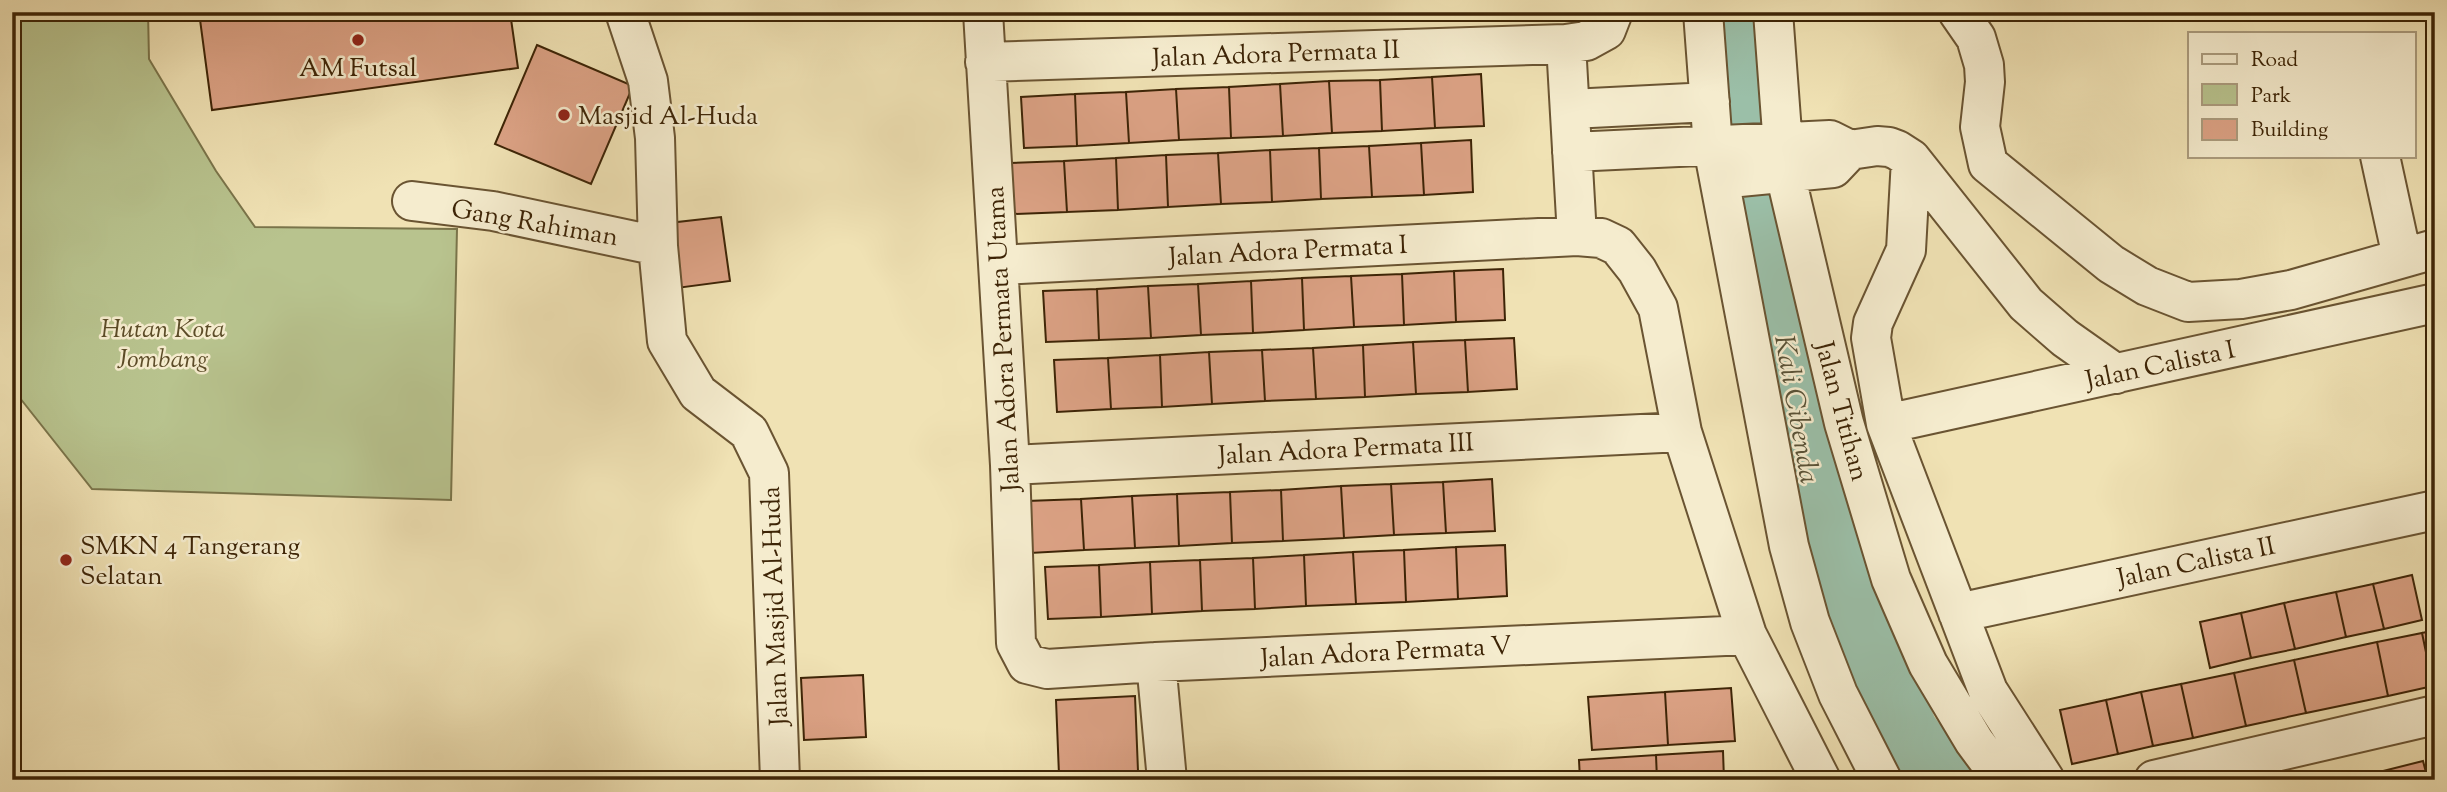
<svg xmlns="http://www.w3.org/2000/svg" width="2447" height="792" viewBox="0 0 2447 792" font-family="'Sorts Mill Goudy',serif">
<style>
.green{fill:#b8c38e;stroke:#7a744a;stroke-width:2}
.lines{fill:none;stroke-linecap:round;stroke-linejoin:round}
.river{stroke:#9bbfa8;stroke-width:72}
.building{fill:#dca285;stroke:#3d2406;stroke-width:2}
.minor-casing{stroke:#6a5432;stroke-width:42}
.minor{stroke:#f5ecce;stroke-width:38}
.poi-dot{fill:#8f2418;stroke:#f5ecce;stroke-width:2.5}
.labels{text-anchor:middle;stroke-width:5;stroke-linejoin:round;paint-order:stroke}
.street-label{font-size:26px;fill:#3d2406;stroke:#f5ecce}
.poi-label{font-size:26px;fill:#3d2406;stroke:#f5ecce;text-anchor:start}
.park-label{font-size:26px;font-style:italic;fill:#5c4c28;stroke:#f5ecce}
.water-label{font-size:28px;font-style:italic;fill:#595237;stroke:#f5ecce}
</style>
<rect width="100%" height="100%" fill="#f0e2b4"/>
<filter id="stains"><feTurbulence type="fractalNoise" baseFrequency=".00286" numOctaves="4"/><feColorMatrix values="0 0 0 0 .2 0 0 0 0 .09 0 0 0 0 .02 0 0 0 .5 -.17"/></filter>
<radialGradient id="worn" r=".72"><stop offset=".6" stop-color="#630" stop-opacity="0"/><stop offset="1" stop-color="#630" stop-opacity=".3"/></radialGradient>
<!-- green -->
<path class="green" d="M 12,12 L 148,12 L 149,59 L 216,171 L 255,227 L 457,229 L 451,500 L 92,489 L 12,388 Z"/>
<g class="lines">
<!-- river -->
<path class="river" d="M 1734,12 L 1744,107 L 1823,549 L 1903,735 L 1937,780"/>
</g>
<!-- building -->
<path class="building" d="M 199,12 L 510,12 L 518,68 L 212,110 Z
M 537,45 L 633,86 L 591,184 L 495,144 Z
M 1481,74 L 1484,126 L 1435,128 L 1432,77 Z
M 1432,77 L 1435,128 L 1382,131 L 1380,80 Z
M 1380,80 L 1382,131 L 1332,133 L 1329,81 Z
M 1329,81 L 1332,133 L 1283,136 L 1280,84 Z
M 1280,84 L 1283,136 L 1231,138 L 1229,87 Z
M 1229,87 L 1231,138 L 1179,140 L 1176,89 Z
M 1176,89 L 1179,140 L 1129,143 L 1126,92 Z
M 1126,92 L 1129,143 L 1077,146 L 1075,94 Z
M 1075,94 L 1077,146 L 1024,148 L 1021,97 Z
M 1471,140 L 1473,192 L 1424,195 L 1421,143 Z
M 1421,143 L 1424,195 L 1372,197 L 1369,146 Z
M 1369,146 L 1372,197 L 1321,199 L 1319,148 Z
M 1319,148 L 1321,199 L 1272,202 L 1270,150 Z
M 1270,150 L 1272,202 L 1221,204 L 1218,153 Z
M 1218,153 L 1221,204 L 1168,207 L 1166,155 Z
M 1166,155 L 1168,207 L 1118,210 L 1116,158 Z
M 1116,158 L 1118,210 L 1067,212 L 1064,161 Z
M 1064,161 L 1067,212 L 1013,214 L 1010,163 Z
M 721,217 L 730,281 L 677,288 L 669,223 Z
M 1503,269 L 1505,320 L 1456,322 L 1454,271 Z
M 1454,271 L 1456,322 L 1404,325 L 1402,274 Z
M 1402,274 L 1404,325 L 1354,327 L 1351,276 Z
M 1351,276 L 1354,327 L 1304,330 L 1302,278 Z
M 1302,278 L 1304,330 L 1253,333 L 1251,281 Z
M 1251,281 L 1253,333 L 1201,335 L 1198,284 Z
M 1198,284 L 1201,335 L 1151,338 L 1148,286 Z
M 1148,286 L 1151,338 L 1099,340 L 1097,289 Z
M 1097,289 L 1099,340 L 1046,342 L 1043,291 Z
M 1514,338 L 1517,389 L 1468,392 L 1465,340 Z
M 1465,340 L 1468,392 L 1416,394 L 1413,342 Z
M 1413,342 L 1416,394 L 1365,397 L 1363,345 Z
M 1363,345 L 1365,397 L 1316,399 L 1313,348 Z
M 1313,348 L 1316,399 L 1265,401 L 1262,350 Z
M 1262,350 L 1265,401 L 1212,404 L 1209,352 Z
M 1209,352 L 1212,404 L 1162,407 L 1160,355 Z
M 1160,355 L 1162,407 L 1111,409 L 1108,358 Z
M 1108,358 L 1111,409 L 1057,412 L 1054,360 Z
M 1492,479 L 1495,531 L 1446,533 L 1443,482 Z
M 1443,482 L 1446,533 L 1394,535 L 1391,484 Z
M 1391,484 L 1394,535 L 1344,538 L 1341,486 Z
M 1341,486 L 1344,538 L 1283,541 L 1281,490 Z
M 1281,490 L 1283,541 L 1232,543 L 1230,492 Z
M 1230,492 L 1232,543 L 1179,546 L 1177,494 Z
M 1177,494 L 1179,546 L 1135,548 L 1132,496 Z
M 1132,496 L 1135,548 L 1084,550 L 1081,499 Z
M 1081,499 L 1084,550 L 1030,553 L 1027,501 Z
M 1505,545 L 1507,596 L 1458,599 L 1456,547 Z
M 1456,547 L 1458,599 L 1406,602 L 1404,550 Z
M 1404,550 L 1406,602 L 1356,604 L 1353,552 Z
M 1353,552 L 1356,604 L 1306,606 L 1304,555 Z
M 1304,555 L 1306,606 L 1255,609 L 1253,558 Z
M 1253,558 L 1255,609 L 1202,611 L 1200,560 Z
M 1200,560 L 1202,611 L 1152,614 L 1150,562 Z
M 1150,562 L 1152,614 L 1101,617 L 1099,565 Z
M 1099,565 L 1101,617 L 1048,619 L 1045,567 Z
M 2412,575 L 2422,620 L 2384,629 L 2373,584 Z
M 2373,584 L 2384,629 L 2346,637 L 2336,592 Z
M 2336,592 L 2346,637 L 2295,649 L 2284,603 Z
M 2284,603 L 2295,649 L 2251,658 L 2241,613 Z
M 2241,613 L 2251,658 L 2210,668 L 2200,622 Z
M 2435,630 L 2435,685 L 2433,686 L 2422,633 Z
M 2422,633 L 2433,686 L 2388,696 L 2377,642 Z
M 2377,642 L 2388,696 L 2306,713 L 2294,660 Z
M 2294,660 L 2306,713 L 2246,726 L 2234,673 Z
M 2234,673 L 2246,726 L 2193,738 L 2181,684 Z
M 863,675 L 866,737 L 804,740 L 801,678 Z
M 2181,684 L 2193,738 L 2153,746 L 2141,692 Z
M 1731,688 L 1735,741 L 1668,745 L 1665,692 Z
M 1665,692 L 1668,745 L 1592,750 L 1588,697 Z
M 2141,692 L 2153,746 L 2118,754 L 2106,700 Z
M 1135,696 L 1138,771 L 1059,775 L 1056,700 Z
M 2106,700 L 2118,754 L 2072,764 L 2060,710 Z
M 1723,751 L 1724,780 L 1657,780 L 1656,755 Z
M 1656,755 L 1657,780 L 1580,780 L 1579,760 Z
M 2423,761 L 2428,780 L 2372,780 L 2371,774 Z"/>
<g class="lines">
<!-- minor casing -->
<g class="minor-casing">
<path id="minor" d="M 625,12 L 648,81 L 655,138 L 658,246 L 667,341 L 698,393 L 749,432 L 769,473 L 780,780
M 983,12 L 1010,465 L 1016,643 L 1027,664 L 1047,669 L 1156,662 L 1747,635
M 1703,12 L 1713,147 L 1789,546 L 1810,622 L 1838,694 L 1882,780
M 1773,12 L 1785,173 L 1844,423 L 1891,579 L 1928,664 L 1974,741 L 2003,780
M 1958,12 L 1976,38 L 1984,65 L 1985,82 L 1980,127 L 1988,164 L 2111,264 L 2147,286 L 2188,302 L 2241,299 L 2291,290 L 2435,249
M 1566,44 L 1577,236
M 985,62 L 1566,44 L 1586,41 L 1606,30 L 1613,12
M 1571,109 L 1710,102
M 1572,152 L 1830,140 L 1850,150 L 1877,146 L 1889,147 L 1897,150 L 1911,159 L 2026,304 L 2065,338 L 2116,374
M 2380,156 L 2402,257
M 1911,159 L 1906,250 L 1873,323 L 1871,338 L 1886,424 L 1988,691 L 2045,780
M 1719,179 L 1833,168 L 1850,150
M 412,201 L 493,211 L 658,246
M 999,265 L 1577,236 L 1601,238 L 1618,246 L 1637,270 L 1658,308 L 1682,432 L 1747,635 L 1821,780
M 1886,424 L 2435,303
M 1010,465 L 1682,432
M 1958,613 L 2435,510
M 1156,662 L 1167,780
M 2154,780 L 2435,715"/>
</g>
<!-- minor -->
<use href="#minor" class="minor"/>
</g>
<!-- markers -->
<g class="poi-dot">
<circle cx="358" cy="40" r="7"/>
<circle cx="564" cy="115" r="7"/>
<circle cx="66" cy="560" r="7"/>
</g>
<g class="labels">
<!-- street labels -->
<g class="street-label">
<text transform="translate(1276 53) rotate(-2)" y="9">Jalan Adora Permata II</text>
<text transform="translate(535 222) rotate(10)" y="9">Gang Rahiman</text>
<text transform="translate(1288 250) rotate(-3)" y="9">Jalan Adora Permata I</text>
<text transform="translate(1002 339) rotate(-93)" y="9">Jalan Adora Permata Utama</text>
<text transform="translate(2160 364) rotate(-12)" y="9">Jalan Calista I</text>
<text transform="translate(1843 411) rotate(75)" y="9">Jalan Titihan</text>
<text transform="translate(1346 448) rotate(-3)" y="9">Jalan Adora Permata III</text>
<text transform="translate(2196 561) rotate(-12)" y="9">Jalan Calista II</text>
<text transform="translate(774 606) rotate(-92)" y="9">Jalan Masjid Al-Huda</text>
<text transform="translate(1386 651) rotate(-3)" y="9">Jalan Adora Permata V</text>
</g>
<!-- poi labels -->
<g class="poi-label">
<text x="358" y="76" text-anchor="middle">AM Futsal</text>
<text x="578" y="124">Masjid Al-Huda</text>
<text x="80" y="554">SMKN 4 Tangerang<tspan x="80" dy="30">Selatan</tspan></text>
</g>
<!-- park labels -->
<g class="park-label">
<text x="163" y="337">Hutan Kota<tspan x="163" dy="30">Jombang</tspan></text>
</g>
<!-- water labels -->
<g class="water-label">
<text transform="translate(1798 409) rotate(80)" y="10">Kali Cibenda</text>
</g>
</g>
<!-- margin -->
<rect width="2447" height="792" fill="none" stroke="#f0e2b4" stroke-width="42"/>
<rect x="14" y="14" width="2419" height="764" fill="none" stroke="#3d2406" stroke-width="3.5"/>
<rect x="21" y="21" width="2405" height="750" fill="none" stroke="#3d2406" stroke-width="2"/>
<!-- legend -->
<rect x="2188" y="32" width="228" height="126" fill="#f5ecce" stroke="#ab9c7e" stroke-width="2"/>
<rect x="2202" y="54" width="35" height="10" fill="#f5ecce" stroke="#ab9c7e" stroke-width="2"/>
<text x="2251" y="66" font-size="21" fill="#3d2406">Road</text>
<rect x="2202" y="84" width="35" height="21" fill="#b8c38e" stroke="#ab9c7e" stroke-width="2"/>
<text x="2251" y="102" font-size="21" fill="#3d2406">Park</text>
<rect x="2202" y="119" width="35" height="21" fill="#dca285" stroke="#ab9c7e" stroke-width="2"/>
<text x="2251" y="136" font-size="21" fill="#3d2406">Building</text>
<rect width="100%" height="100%" filter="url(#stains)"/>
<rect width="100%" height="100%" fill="url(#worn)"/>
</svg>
